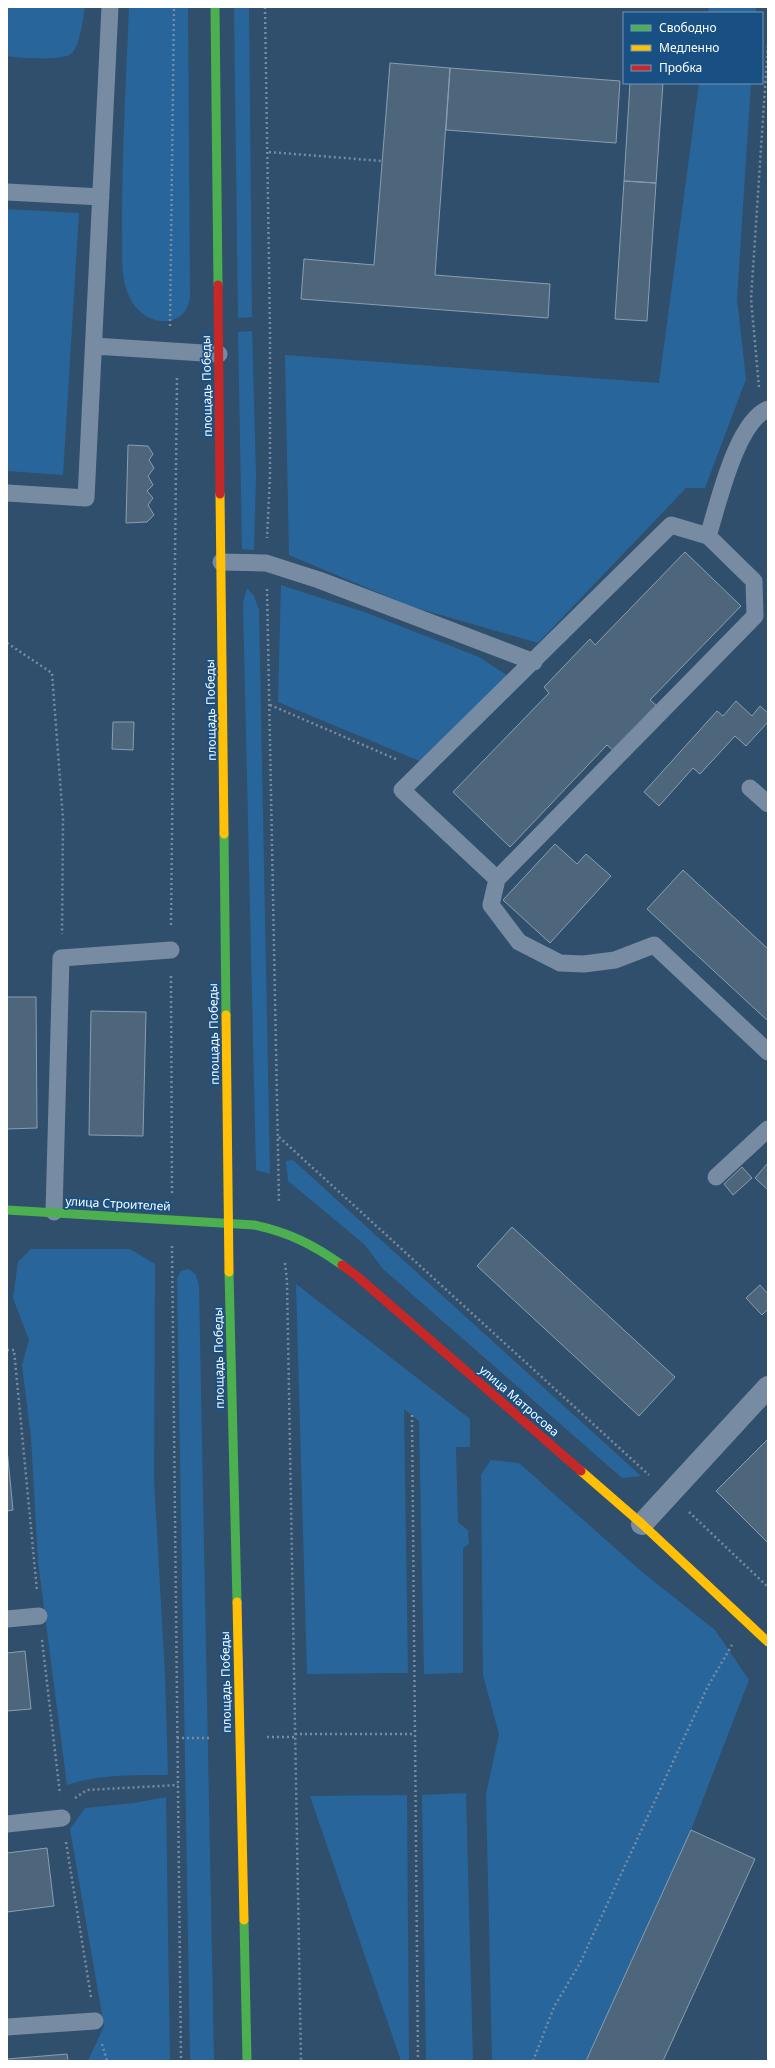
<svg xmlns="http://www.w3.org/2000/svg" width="775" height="2068" viewBox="0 0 775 2068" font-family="'Noto Sans',sans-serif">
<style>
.green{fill:#28659a}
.building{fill:#4d667c;stroke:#8a9eb0}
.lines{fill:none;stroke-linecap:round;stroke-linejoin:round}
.path{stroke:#778ca2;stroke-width:2.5;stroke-dasharray:2 3;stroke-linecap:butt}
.lane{stroke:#778ca2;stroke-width:17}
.street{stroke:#778ca2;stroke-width:22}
.fast{stroke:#4caf50;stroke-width:9}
.slow{stroke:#ffc107;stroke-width:9}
.jam{stroke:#c62828;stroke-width:9}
.labels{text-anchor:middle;stroke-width:3.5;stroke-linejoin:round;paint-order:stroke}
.street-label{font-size:12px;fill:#fff;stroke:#185084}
</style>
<rect width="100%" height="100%" fill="#304f6c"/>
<!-- green -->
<path class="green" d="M 7,7 L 85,7 C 83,18 80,47 71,54 C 61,61 20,58 7,56 Z
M 129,7 L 188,7 L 190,298 C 187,310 184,316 172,320 C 154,325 137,313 130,298 C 119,277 123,249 122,226 C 122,153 126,80 129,7 Z
M 234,7 L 249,7 L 252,317 L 238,318 Z
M 709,7 L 756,7 L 756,13 L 708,13 Z
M 699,83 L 751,83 L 737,299 L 746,379 L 705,488 L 686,488 L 538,643 L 410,606 L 289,555 L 285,355 L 659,383 Z
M 7,209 L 79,213 L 63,475 L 7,471 Z
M 252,331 L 256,475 L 254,550 L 242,549 L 238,332 Z
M 281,585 L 367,613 L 479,657 L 508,676 L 422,762 L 278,702 Z
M 247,588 L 254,596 L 259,610 L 270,1174 L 256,1170 L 243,603 Z
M 293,1160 L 641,1476 L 622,1478 L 383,1269 L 364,1244 L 288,1181 L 286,1161 Z
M 31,1249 L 130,1249 L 155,1264 L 154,1479 L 165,1675 L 168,1775 C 134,1775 100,1774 67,1785 L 38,1562 L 31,1438 L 22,1365 L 29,1340 L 13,1298 L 18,1262 Z
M 189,1269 L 196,1275 L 199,1286 L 214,2061 L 190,2061 L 177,1278 L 181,1271 Z
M 296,1284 L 470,1419 L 470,1447 L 456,1447 L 458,1522 L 468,1530 L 469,1544 L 463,1548 L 463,1673 L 424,1674 L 419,1421 L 404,1409 L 408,1673 L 307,1674 Z
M 491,1460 L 519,1463 L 641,1571 L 715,1630 L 749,1680 L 691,1830 L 586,2061 L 492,2061 L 486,1794 L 499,1734 L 483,1675 L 481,1475 Z
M 466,1793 L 473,2061 L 426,2061 L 422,1795 Z
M 407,1795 L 409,2061 L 401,2061 L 310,1796 Z
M 166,1797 L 170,2061 L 88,2061 L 104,2026 L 70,1829 L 85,1808 L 134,1803 Z"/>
<!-- building -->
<path class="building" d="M 390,63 L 450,68 L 435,275 L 550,284 L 548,318 L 301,299 L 304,259 L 374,265 Z
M 450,68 L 620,81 L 616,143 L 446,130 Z
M 630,83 L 663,83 L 656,183 L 624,181 Z
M 624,181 L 656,183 L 647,321 L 615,319 Z
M 128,445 L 148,446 L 153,454 L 149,460 L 154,468 L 148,476 L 153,485 L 147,491 L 153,498 L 148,505 L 154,515 L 147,522 L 126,523 Z
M 685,552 L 741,606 L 650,700 L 657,706 L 614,751 L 607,745 L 510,847 L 453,792 L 549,693 L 544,687 L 590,639 L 595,645 Z
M 736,701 L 752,716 L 760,706 L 768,713 L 768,722 L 746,746 L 735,736 L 700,774 L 693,768 L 659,806 L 644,792 L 717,711 L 723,716 Z
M 113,722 L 134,722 L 133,750 L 112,749 Z
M 555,844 L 577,864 L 586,854 L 611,876 L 550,943 L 503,900 Z
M 683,870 L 768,949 L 768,1021 L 647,909 Z
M 7,997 L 36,997 L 37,1128 L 7,1129 Z
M 91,1011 L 146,1012 L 143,1136 L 89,1135 Z
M 767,1164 L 768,1165 L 768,1190 L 755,1178 Z
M 742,1167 L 752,1178 L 733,1195 L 724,1184 Z
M 512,1227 L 675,1377 L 639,1416 L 477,1266 Z
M 760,1285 L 768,1294 L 768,1309 L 762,1315 L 746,1298 Z
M 768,1439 L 768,1543 L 716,1491 Z
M 7,1449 L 13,1510 L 7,1511 Z
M 25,1651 L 31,1709 L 7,1711 L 7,1653 Z
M 691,1830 L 755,1859 L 663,2061 L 586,2061 Z
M 47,1848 L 54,1906 L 7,1912 L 7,1853 Z
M 67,2054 L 68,2061 L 7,2061 L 7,2059 Z"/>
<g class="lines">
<!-- path -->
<path class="path" d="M 265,7 L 270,330 L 270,476 L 267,538
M 269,152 L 382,161
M 170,326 L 174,7
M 759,387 L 751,299 L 768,43
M 267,589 L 279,1202
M 7,643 L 52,673 L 63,819 L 62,934
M 270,705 L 398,760
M 171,925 L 177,376
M 171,976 L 172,1193
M 279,1137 L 649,1475
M 172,1246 L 181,2061
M 285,1263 L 287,1281 L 301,2061
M 7,1350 L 14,1350 L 37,1591
M 412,1415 L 418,2061
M 689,1512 L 768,1587
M 42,1640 L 60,1794
M 295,1734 L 415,1734
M 267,1737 L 295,1737
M 177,1738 L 212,1738
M 75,1798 L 87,1790 L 178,1785
M 66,1842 L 91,1997
M 102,2044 L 107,2061
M 533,2061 L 554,2007 L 580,1963 L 708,1686 L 732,1645"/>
<!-- lane -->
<path class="lane" d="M 7,192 L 101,197
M 94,346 L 219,354
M 7,493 L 86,498 L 110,7
M 671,525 L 708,536 L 754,581 L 755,616 L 497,879 L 402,790 Z
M 708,536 C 718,505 736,422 768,409
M 221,562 L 266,563 L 319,580 L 534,662
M 750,788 L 768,804
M 497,879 L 491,905 L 519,942 L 560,963 L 584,964 L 615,960 L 654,945 L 768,1052
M 716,1177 L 768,1129
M 54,1212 L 61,958 L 171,950
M 7,1619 L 39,1616
M 7,1824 L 62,1818
M 7,2027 L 95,2021"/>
<!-- street -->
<path class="street" d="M 642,1524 L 768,1387"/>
<!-- fast -->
<path class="fast" d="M 215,7 L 218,285
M 224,834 L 226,1015
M 7,1210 L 254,1225 C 290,1233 312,1244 342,1265
M 229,1272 L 237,1602
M 244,1920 L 247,2061"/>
<!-- slow -->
<path class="slow" d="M 220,494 L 224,834
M 226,1015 L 229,1272
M 581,1471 L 642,1524 L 768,1642
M 237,1602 L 244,1920"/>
<!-- jam -->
<path class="jam" d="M 218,285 L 220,494
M 342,1265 L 358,1277 L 581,1471"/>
</g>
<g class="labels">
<!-- street labels -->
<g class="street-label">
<text transform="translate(207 386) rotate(-91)" y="4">площадь Победы</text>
<text transform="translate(211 710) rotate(-91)" y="4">площадь Победы</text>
<text transform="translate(214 1034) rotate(-91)" y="4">площадь Победы</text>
<text transform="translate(118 1204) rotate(3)" y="4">улица Строителей</text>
<text transform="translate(219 1358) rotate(-91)" y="4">площадь Победы</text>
<text transform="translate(519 1401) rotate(41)" y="4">улица Матросова</text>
<text transform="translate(226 1682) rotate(-91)" y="4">площадь Победы</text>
</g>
</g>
<!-- border -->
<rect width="775" height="2068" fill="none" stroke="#ffffff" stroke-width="16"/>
<!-- legend -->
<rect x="623" y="12" width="140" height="72" fill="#185084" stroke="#7496b5"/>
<rect x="631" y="25" width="20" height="6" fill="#4caf50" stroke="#7496b5"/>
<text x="659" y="32" font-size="12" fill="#ffffff">Свободно</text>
<rect x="631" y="45" width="20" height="6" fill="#ffc107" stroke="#7496b5"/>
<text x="659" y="52" font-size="12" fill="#ffffff">Медленно</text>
<rect x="631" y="65" width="20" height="6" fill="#c62828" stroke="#7496b5"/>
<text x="659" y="72" font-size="12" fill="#ffffff">Пробка</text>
</svg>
